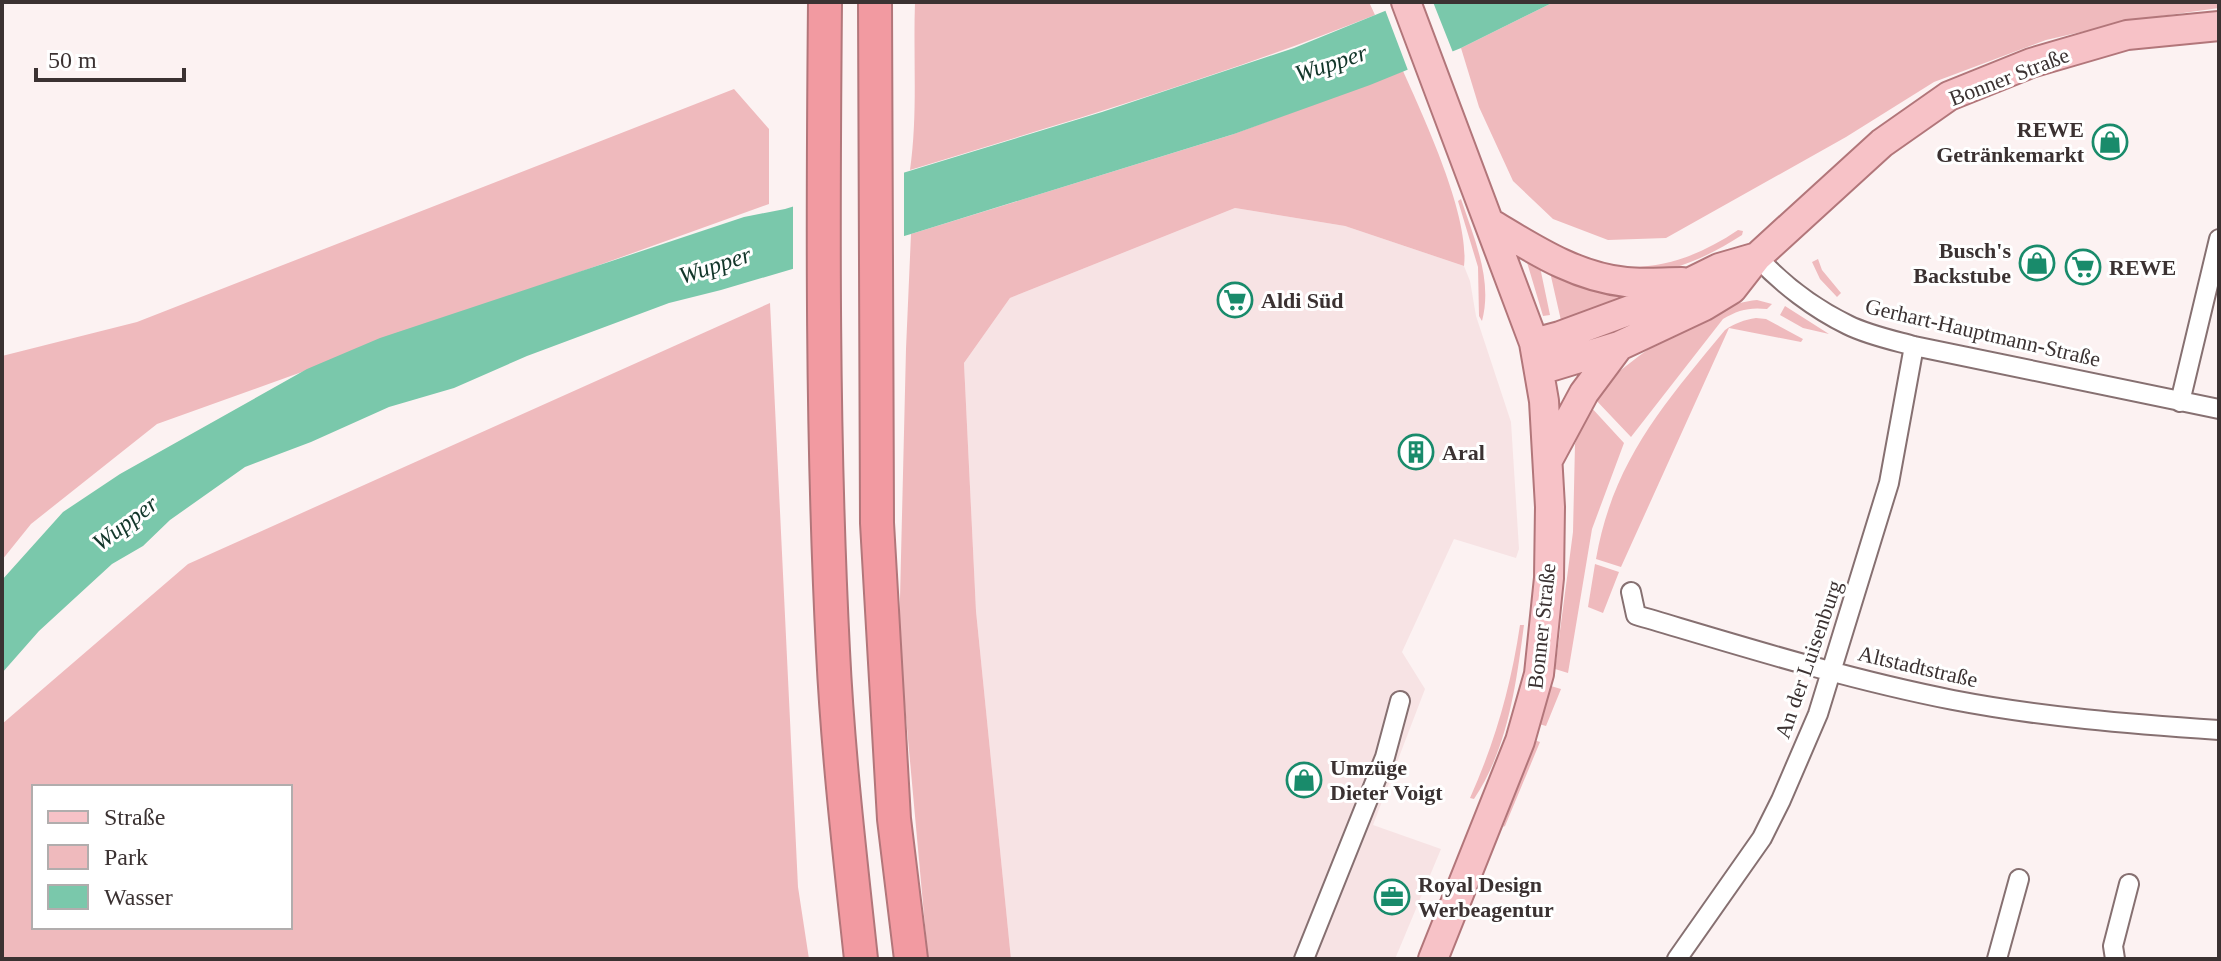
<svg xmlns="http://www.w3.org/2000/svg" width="2221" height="961" viewBox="0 0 2221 961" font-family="'Times New Roman',serif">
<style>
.built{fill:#f7e3e4}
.green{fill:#efbabd;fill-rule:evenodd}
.water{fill:#7ac8ab}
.pier{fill:#fcf2f2}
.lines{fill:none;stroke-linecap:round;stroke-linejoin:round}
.street-casing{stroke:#867071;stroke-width:22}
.primary-casing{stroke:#b2767a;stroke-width:32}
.highway-casing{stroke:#b2767a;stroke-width:36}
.street{stroke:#fff;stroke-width:18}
.primary{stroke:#f7c2c7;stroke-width:28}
.highway{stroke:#f29aa1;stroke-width:32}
.labels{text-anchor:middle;stroke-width:6;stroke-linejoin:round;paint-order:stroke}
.street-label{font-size:22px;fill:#3b3232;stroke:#fff}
.poi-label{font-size:22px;font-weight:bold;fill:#3b3232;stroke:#fff;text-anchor:start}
.water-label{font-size:24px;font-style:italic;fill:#12362a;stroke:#fff}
</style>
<rect width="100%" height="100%" fill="#fcf2f2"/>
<!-- built -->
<path class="built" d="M 1235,208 L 1345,226 L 1464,266 L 1470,281 L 1476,316 L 1511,422 L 1519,549 L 1516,558 L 1454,539 L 1402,652 L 1425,689 L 1373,825 L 1441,849 L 1395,959 L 1011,959 L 976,611 L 964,363 L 1010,298 Z"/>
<!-- green -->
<path class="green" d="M 915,2 L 1369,2 L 1375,15 C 1223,76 1066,122 910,170 C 918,114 913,58 915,2 Z
M 1554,2 L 2219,2 L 2219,8 L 2133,20 L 2046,40 L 1934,82 L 1846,137 L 1666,238 L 1608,240 L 1553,219 L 1513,181 L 1479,107 L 1461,48 Z
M 1403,71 C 1424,118 1470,216 1464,266 L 1345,226 L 1235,208 L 1010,298 L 964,363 L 976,611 L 1011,959 L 928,959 L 899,640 L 906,349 L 911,234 L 1231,135 Z
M 734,89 L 769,129 L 769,204 L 157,424 L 31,524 L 2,560 L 2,356 L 137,322 Z
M 1461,199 C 1474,238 1493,280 1482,321 L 1479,316 L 1478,267 L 1458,201 Z
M 1738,230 L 1743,231 L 1742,235 C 1696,265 1648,283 1593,268 C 1582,264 1567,259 1560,251 L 1565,249 C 1624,282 1685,266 1738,230 Z
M 1526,259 L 1540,267 L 1550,315 L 1543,316 Z
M 1818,259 L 1822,270 L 1841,293 L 1837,297 L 1820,279 L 1812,262 Z
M 1550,272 L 1586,288 L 1632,296 L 1562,325 Z
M 1757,300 L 1772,304 L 1767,309 C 1749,307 1738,310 1723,319 L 1631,437 L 1593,397 C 1628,358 1706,305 1757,300 Z
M 770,303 L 798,887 L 809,959 L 2,959 L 2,724 L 188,564 ZM 34,787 L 290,787 L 290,927 L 34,927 Z
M 1785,306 L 1829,334 L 1803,328 L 1780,315 Z
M 1756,318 L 1766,319 L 1803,339 L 1801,342 L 1729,328 L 1621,567 L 1596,559 C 1613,461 1664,404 1725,330 C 1735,323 1744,320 1756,318 Z
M 1589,405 L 1624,443 L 1592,529 L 1568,673 L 1555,669 L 1573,532 L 1575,444 Z
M 1595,564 L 1619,572 L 1603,613 L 1588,607 Z
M 1520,625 L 1524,625 C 1516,685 1508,748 1474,799 L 1470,798 C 1495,742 1511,686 1520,625 Z
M 1551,686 L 1561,689 L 1546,726 L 1539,724 Z
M 1534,740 L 1540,742 L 1505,826 L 1503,827 Z"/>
<!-- water -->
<path class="water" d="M 1407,2 L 1554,2 L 1461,48 L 1370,85 L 1234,134 L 911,234 L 721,290 L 669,303 L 527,356 L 454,388 L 389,407 L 311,442 L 245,467 L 170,520 L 143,546 L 112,564 L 39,631 L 2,673 L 2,580 L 63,512 L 120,474 L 307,369 L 380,338 L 744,217 L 785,209 L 1102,112 L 1294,48 Z"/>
<!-- pier -->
<path class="pier" d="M 1397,2 L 1433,2 L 1454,55 L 1409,73 L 1384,7 Z
M 904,168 L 904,240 L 793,272 L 793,202 Z"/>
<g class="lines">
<!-- street casing -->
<g class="street-casing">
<path id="street" d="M 1757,257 C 1782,284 1815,309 1848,325 C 1868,335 1892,340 1914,346 L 2219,409
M 2180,402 L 2219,239
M 1631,592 L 1636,615 C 1741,646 1846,679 1953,700 C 2041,717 2130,724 2219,730
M 1304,959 L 1385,757 L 1400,701
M 1677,959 L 1762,838 L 1781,800 L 1818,714 L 1889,483 L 1914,346
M 1997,959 L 2019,879
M 2115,959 L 2113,946 L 2129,884"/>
</g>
<!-- primary casing -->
<g class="primary-casing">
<path id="primary" d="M 1406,2 L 1534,343 L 1544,401 L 1550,507 L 1549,578 L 1539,674 L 1520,741 L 1433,959
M 1490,223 C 1532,248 1575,277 1626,282 C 1644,284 1663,282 1682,282
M 1534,343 L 1560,336 L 1644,305 L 1719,268 L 1757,257
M 1540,370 L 1619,346 L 1704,306 L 1732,289 L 1757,257 L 1882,143 L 1949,96 L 2031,63 L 2127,35 L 2219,26
M 1548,460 L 1584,393 L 1619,346"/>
</g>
<!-- highway casing -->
<g class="highway-casing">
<path id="highway" d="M 825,2 C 823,218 822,435 833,651 C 838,754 850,857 861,959
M 875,2 L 877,523 L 894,819 L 911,959"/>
</g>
<!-- street -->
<use href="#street" class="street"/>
<!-- primary -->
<use href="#primary" class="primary"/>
<!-- highway -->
<use href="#highway" class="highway"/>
</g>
<!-- icons -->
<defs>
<g id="shop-ring" transform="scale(1.8)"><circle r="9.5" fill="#fff" stroke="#198b6b" stroke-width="1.5"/><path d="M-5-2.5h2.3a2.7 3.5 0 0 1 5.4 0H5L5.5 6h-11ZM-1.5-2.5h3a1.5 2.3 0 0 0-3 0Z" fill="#198b6b"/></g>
<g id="supermarket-ring" transform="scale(1.8)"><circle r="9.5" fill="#fff" stroke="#198b6b" stroke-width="1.5"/><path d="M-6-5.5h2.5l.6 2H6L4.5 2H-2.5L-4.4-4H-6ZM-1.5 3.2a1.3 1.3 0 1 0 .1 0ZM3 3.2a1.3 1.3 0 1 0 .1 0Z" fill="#198b6b"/></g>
<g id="building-ring" transform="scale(1.8)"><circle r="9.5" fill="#fff" stroke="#198b6b" stroke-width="1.5"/><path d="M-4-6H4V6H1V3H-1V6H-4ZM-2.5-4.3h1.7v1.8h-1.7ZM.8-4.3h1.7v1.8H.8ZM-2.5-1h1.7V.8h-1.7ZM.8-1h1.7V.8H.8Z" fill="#198b6b"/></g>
<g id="office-ring" transform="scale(1.8)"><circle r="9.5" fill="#fff" stroke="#198b6b" stroke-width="1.5"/><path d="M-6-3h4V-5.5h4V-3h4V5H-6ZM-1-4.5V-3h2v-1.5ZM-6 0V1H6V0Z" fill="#198b6b"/></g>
</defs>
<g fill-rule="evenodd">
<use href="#shop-ring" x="2110" y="142"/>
<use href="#shop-ring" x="2037" y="263"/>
<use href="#supermarket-ring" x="2083" y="267"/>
<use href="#supermarket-ring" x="1235" y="300"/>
<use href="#building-ring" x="1416" y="452"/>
<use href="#shop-ring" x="1304" y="780"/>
<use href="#office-ring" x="1392" y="897"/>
</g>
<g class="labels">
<!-- street labels -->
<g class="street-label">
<text transform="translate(2009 76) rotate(-21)" y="8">Bonner Straße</text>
<text transform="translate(1983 332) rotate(13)" y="8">Gerhart-Hauptmann-Straße</text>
<text transform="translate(1541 626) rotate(-84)" y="8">Bonner Straße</text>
<text transform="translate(1808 659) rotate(-71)" y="8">An der Luisenburg</text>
<text transform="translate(1918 666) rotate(13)" y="8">Altstadtstraße</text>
</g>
<!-- poi labels -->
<g class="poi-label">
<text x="2084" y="137" text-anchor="end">REWE<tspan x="2084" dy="25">Getränkemarkt</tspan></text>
<text x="2011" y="258" text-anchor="end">Busch's<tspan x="2011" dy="25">Backstube</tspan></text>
<text x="2109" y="275">REWE</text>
<text x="1261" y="308">Aldi Süd</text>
<text x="1442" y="460">Aral</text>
<text x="1330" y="775">Umzüge<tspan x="1330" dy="25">Dieter Voigt</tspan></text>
<text x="1418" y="892">Royal Design<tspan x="1418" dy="25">Werbeagentur</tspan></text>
</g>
<!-- water labels -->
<g class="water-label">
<text transform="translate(1331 63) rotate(-18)" y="8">Wupper</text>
<text transform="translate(715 265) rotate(-18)" y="8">Wupper</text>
<text transform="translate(125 523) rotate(-37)" y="8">Wupper</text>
</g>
</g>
<!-- border -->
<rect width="2221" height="961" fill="none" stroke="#3b3232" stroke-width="8"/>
<!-- legend -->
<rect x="32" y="785" width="260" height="144" fill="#ffffff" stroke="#b1adad" stroke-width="2"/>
<rect x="48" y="811" width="40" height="12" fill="#f7c2c7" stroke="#b1adad" stroke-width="2"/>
<text x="104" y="825" font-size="24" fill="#3b3232">Straße</text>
<rect x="48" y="845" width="40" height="24" fill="#efbabd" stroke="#b1adad" stroke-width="2"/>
<text x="104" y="865" font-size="24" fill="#3b3232">Park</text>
<rect x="48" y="885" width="40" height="24" fill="#7ac8ab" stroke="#b1adad" stroke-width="2"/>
<text x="104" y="905" font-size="24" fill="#3b3232">Wasser</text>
<!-- scale -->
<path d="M36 68v12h148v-12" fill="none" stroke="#3b3232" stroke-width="4"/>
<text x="48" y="68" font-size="24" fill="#3b3232" stroke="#ffffff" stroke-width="6" paint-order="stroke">50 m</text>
</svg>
